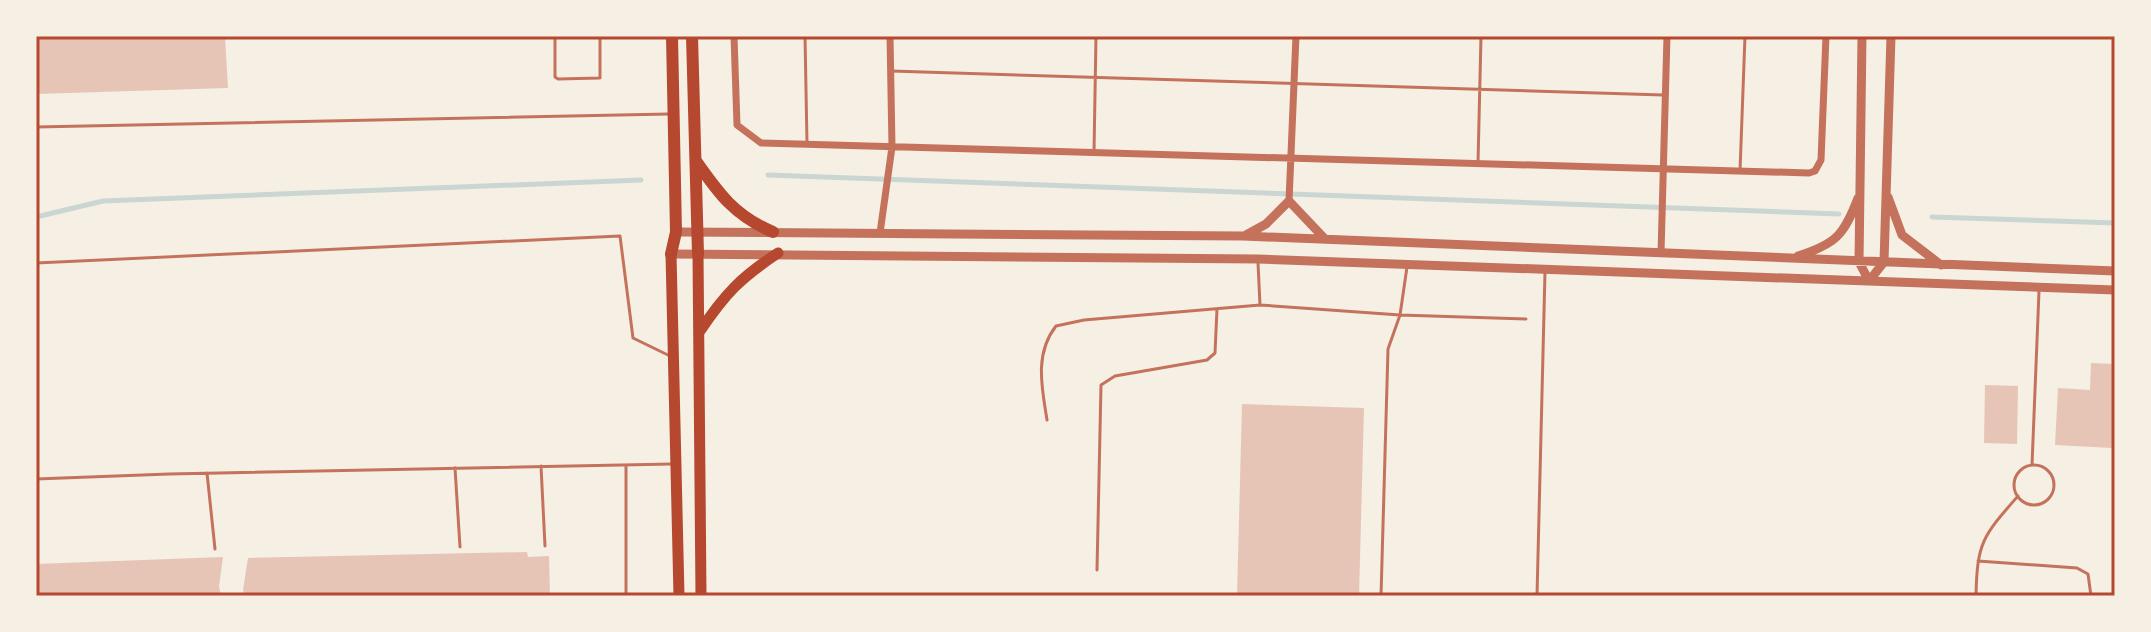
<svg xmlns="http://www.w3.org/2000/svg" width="2151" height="632" viewBox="0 0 2151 632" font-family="Commissioner,sans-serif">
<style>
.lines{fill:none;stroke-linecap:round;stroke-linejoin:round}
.stream{stroke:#c9d6d2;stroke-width:5}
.building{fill:#e6c5b7}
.service{stroke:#c5725c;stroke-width:3}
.minor{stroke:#c5725c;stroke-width:7}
.tertiary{stroke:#c5725c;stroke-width:9}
.primary{stroke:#b5482f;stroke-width:11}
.trunk{stroke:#b5482f;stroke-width:12}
.neatline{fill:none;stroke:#b5482f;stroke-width:3}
</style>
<rect width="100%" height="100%" fill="#f6efe4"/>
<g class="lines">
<!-- stream -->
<path class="stream" d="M 768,175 L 1839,214
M 36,217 L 103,201 L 641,180
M 1932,217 L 2115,223"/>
</g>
<!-- building -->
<path class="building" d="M 36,36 L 225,36 L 228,88 L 36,94 Z
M 2091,363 L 2115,364 L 2112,448 L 2055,445 L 2058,388 L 2090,390 Z
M 1985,385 L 2018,386 L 2017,444 L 1984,443 Z
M 1242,404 L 1364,408 L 1359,596 L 1237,596 Z
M 527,552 L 528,557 L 549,556 L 550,596 L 245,596 L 243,590 L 248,558 Z
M 223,557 L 219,586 L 221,596 L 36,596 L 36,564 Z"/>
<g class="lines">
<!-- service -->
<path class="service" d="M 555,36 L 555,77 L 558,79 L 600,78 L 600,36
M 805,36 L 807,144
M 891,71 L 1663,95
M 36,127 L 669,114
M 1094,152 L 1096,36
M 1478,163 L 1481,36
M 1740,171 L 1745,36
M 36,263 L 620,236 L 633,338 L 670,356
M 1258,263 L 1260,305 L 1400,315 L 1526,319
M 1047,420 C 1042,388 1034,354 1056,326 L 1084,320 L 1260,305
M 2032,465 L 2039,291
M2014 485a20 20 0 1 1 40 0a20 20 0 1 1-40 0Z
M 541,466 L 545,546
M 455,468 L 460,547
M 207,473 L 215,549
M 36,479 L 169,474 L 672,464
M 1978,561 L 2077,568 L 2088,574 L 2091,596
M 1097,570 L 1101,385 L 1115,376 L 1207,360 L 1215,353 L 1217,309
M 626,596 L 626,465
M 1381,596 L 1388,349 L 1400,315 L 1407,267
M 1537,596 L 1545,272
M 1976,596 C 1977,542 1983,536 2018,496"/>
<!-- minor -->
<path class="minor" d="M 734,36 L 737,125 L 761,143 L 1809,173 L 1815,171 L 1821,160 L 1826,36
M 1289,201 L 1296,36
M 880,233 L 892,147 L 890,36
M 1661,253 L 1667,36"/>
<!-- tertiary -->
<path class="tertiary" d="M 1862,36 L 1859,262 L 1869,281
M 1888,197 L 1902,235 L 1941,265
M 676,232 L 1243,236 L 2115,271
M 1246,235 L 1266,224 L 1289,201 L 1325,239
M 671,254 L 1258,259 L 2115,290
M 1798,256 C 1836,244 1844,235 1858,198
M 1869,281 L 1884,262 L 1891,36"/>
<!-- primary -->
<path class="primary" d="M 671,254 L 679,596
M 698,254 L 701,596
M 700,331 C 725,294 740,278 778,253"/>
<!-- trunk -->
<path class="trunk" d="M 692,36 L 698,254
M 696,161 C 719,194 735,216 773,232
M 671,254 L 676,232 L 672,36"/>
</g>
<!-- border -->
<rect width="2151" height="632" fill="none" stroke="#f6efe4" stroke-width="76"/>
<rect x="38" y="38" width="2075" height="556" class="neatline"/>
</svg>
